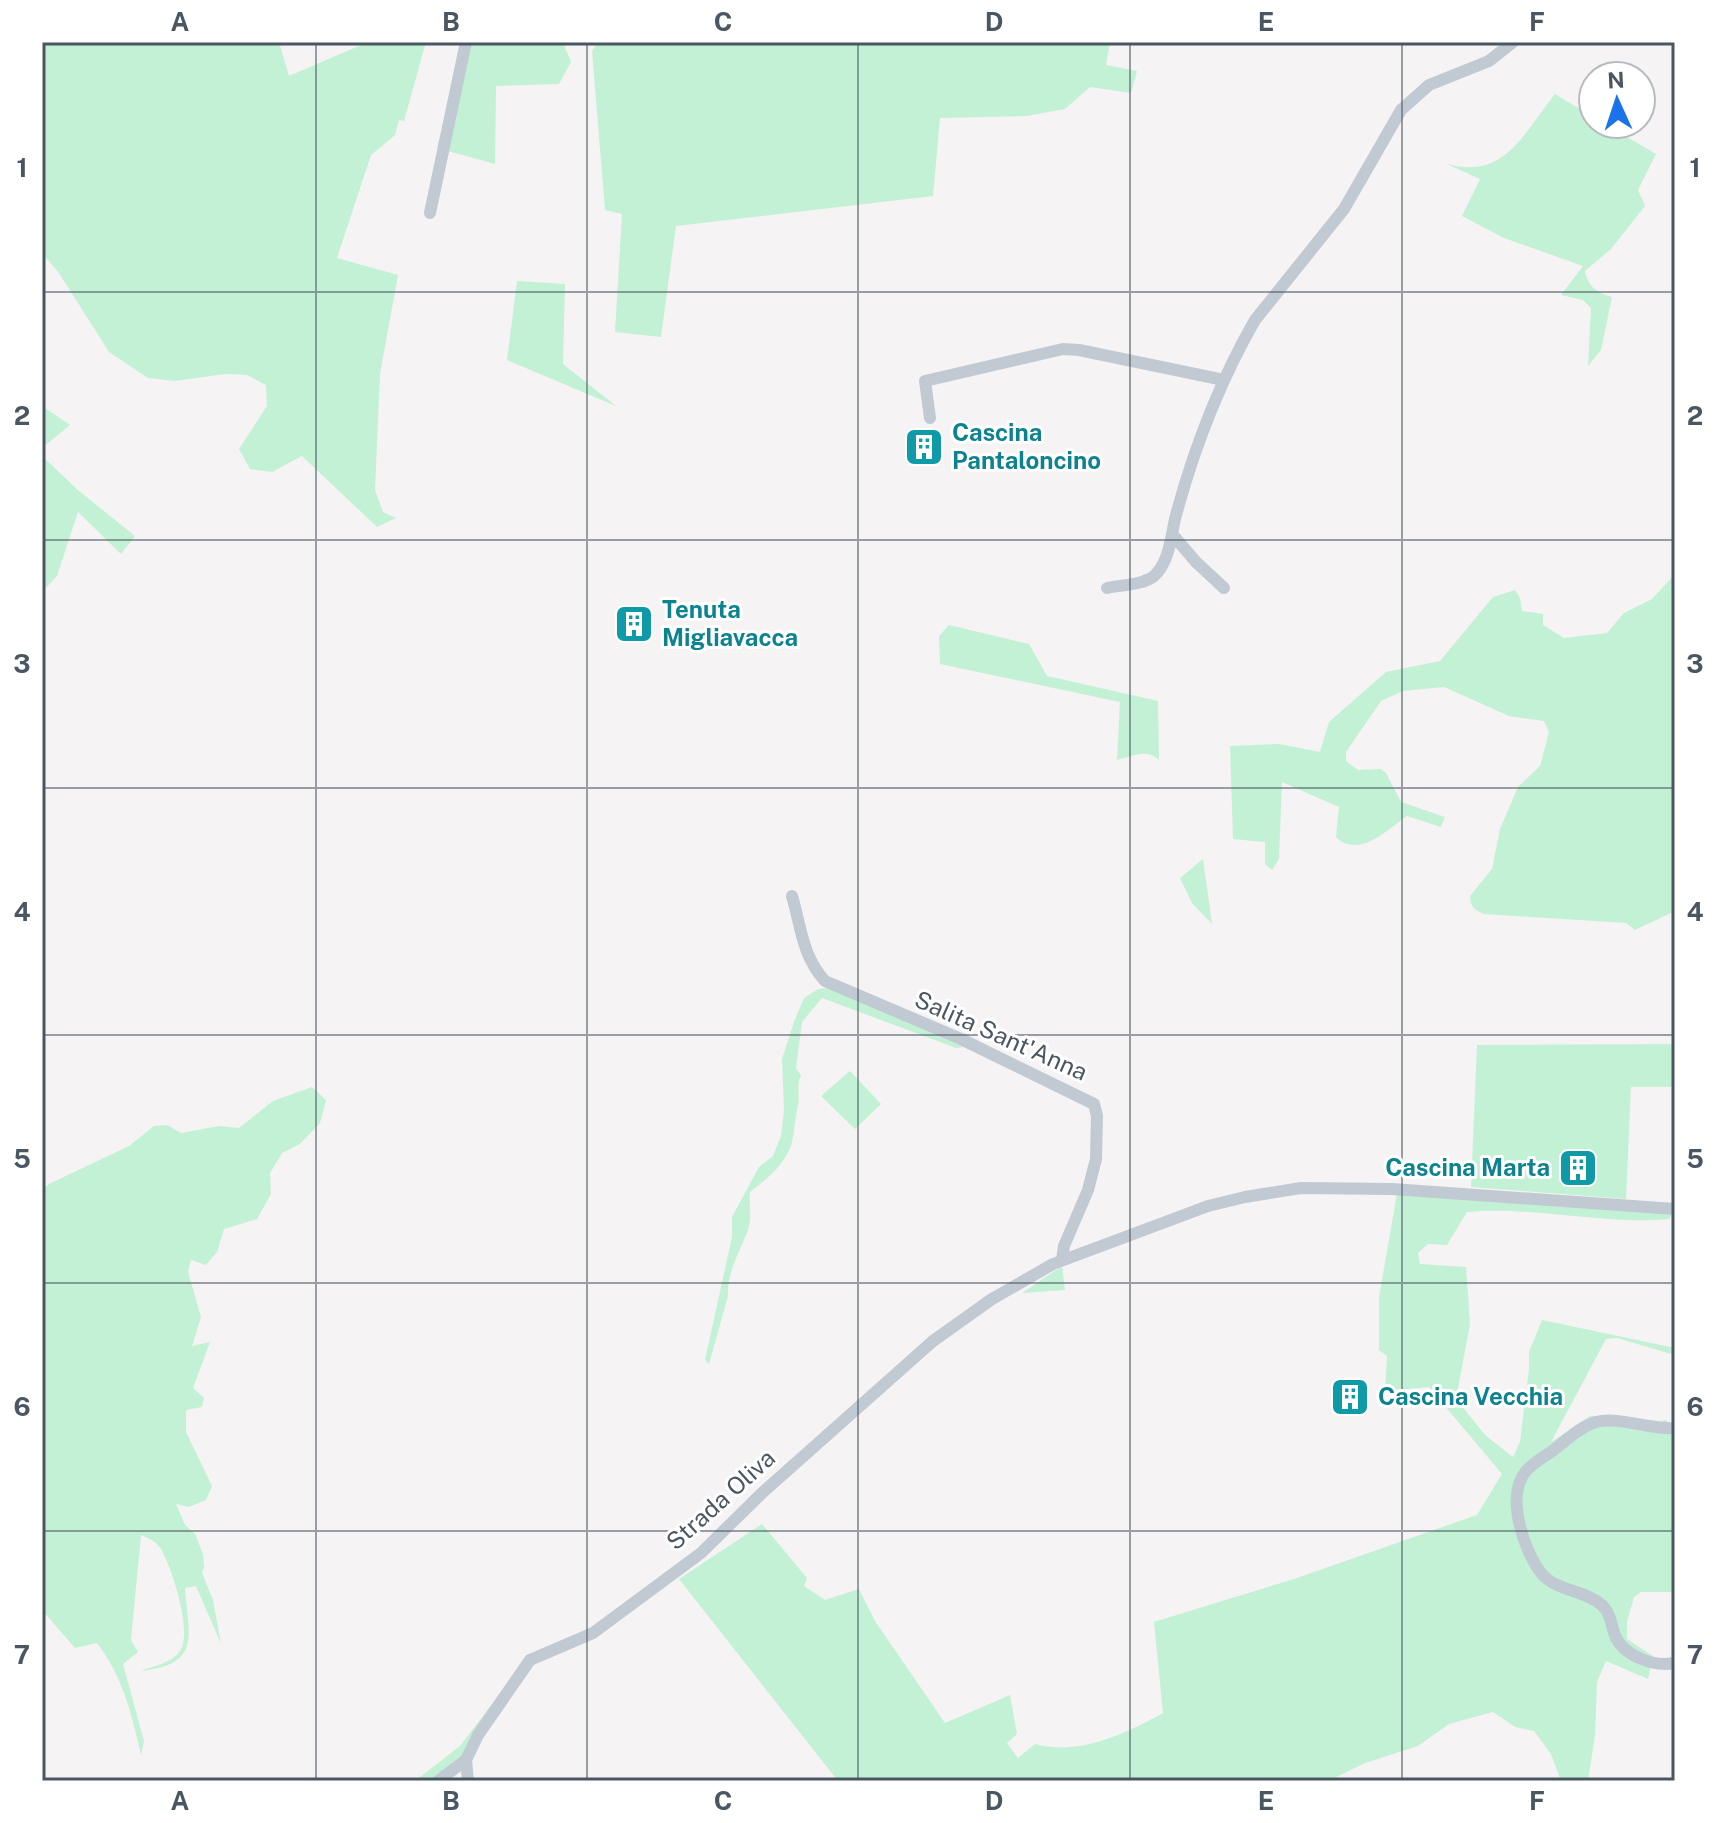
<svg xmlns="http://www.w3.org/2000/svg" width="1717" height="1823" viewBox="0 0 1717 1823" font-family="'Public Sans',sans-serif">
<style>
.green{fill:#c3f1d5}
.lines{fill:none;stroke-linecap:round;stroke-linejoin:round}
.minor{stroke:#c1cad2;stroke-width:12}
.grid{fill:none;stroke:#4a5661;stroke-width:2;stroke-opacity:0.55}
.labels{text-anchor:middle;stroke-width:6;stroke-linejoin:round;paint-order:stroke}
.culture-label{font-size:24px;font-weight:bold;fill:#0d838f;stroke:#fff;text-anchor:start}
.street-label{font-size:24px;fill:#4a5661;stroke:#fff}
.neatline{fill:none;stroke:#4a5661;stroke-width:3}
.grid-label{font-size:26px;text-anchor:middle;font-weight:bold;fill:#4a5661}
</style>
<rect width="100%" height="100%" fill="#f5f3f3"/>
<!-- green -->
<path class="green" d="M 42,42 L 279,42 L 289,76 L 368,42 L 426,42 L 404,121 L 399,120 L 395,135 L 371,155 L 337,258 L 398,275 L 380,374 L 375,490 L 383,512 L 396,518 L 377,527 L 302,456 L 272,472 L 250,469 L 239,449 L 267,406 L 266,385 L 247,375 L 225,374 L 175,381 L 148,378 L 109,352 L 59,273 L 42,253 Z
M 465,42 L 563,42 L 571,62 L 559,84 L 496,86 L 495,164 L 437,148 Z
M 598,42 L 1110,42 L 1106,65 L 1137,71 L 1131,93 L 1090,87 L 1065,109 L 1026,116 L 940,118 L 933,196 L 676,226 L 661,337 L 615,332 L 622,214 L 605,210 L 592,51 Z
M 1555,94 L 1593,117 L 1593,124 L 1605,124 L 1656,154 L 1638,190 L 1645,206 L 1611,249 L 1585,271 C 1589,288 1596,292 1612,297 L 1601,350 L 1588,366 L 1591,308 L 1583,300 L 1561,295 L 1583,266 L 1504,238 L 1462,216 L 1480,179 L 1447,164 C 1505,180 1523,134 1555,94 Z
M 517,281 L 565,284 L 563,364 L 616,406 L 507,360 Z
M 42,406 L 70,425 L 42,448 Z
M 42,456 L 79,491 L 135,536 L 121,554 L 78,512 L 57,576 L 42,592 Z
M 1675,574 L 1675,911 L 1635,930 L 1626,923 L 1484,914 C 1475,910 1470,907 1470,896 L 1492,869 L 1500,829 L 1518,787 L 1540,766 L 1549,732 L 1544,721 L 1509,716 L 1444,687 L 1403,691 L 1381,701 L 1346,752 L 1346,761 L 1358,770 L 1381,769 L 1386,773 L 1401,802 L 1445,817 L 1441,827 L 1407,816 C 1387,830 1359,859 1336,837 L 1339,807 L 1282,782 L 1279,859 L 1272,870 L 1265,864 L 1265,842 L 1233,839 L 1230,746 L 1279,744 L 1320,752 L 1329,722 L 1386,672 L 1440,661 L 1493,597 L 1515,590 L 1520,598 L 1522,611 L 1543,614 L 1543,625 L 1564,638 L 1607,633 L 1624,613 L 1652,599 Z
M 949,625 L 1029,644 L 1047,676 L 1158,701 L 1159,760 C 1147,748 1132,756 1117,760 L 1120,702 L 940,664 L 939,636 Z
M 1203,859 L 1212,924 L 1192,903 L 1180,878 Z
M 830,988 L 964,1047 L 956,1048 L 822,998 L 802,1022 L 796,1068 L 801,1075 C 796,1086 800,1095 798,1106 C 795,1117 795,1126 793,1137 C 789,1162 768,1178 750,1192 C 749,1204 752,1219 748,1230 C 740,1251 727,1272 728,1296 L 709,1364 L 705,1360 L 732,1237 L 732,1217 L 759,1167 L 773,1156 L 781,1136 L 784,1111 L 782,1059 L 794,1022 L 804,998 L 818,989 Z
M 1675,1044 L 1675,1087 L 1631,1087 L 1626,1199 L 1471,1187 L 1477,1045 Z
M 850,1071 L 881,1104 L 855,1129 L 821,1096 Z
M 312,1087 L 326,1100 L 320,1123 L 300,1144 L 282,1153 L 270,1173 L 271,1194 L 257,1219 L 224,1229 L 217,1252 L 206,1265 L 191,1260 L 188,1272 L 201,1317 L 192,1346 L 210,1342 L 193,1388 L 204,1398 L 202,1407 L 186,1410 L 186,1432 L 212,1486 L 206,1500 L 189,1507 L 176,1504 L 185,1525 L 195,1534 L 203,1554 L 204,1567 L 202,1573 L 213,1600 L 221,1644 L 196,1586 L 185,1588 C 188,1635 203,1664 141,1671 C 153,1666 172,1663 180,1651 C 193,1632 172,1568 161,1549 C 156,1541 148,1538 141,1535 L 131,1640 L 138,1652 L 123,1664 L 144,1741 L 141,1755 C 132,1715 123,1677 97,1643 L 75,1648 L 42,1610 L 42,1190 L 49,1184 L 129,1146 L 154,1126 L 167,1125 L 181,1133 L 219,1126 L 239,1128 L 273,1101 Z
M 1397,1194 L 1674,1212 L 1669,1219 C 1601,1225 1534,1206 1467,1212 L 1447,1245 L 1428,1244 L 1418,1253 L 1420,1264 L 1466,1267 L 1470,1324 L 1456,1399 L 1486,1436 L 1513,1457 L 1520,1442 L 1529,1369 L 1529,1352 L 1542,1320 L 1675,1348 L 1675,1355 L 1617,1338 L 1606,1339 L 1551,1442 L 1590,1416 L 1656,1423 L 1665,1420 L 1670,1423 L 1675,1422 L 1675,1592 L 1641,1592 L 1634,1597 L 1627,1622 L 1627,1639 L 1653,1656 L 1648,1679 L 1606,1661 L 1597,1682 L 1595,1735 L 1588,1781 L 1561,1781 L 1551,1754 L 1534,1731 L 1515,1727 L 1493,1712 L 1449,1724 L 1418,1746 L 1365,1763 L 1328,1781 L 838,1781 L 679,1579 L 762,1524 L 807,1578 L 804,1586 L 825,1600 L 859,1589 L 875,1621 L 945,1723 L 1010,1695 L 1017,1734 L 1007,1743 L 1018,1758 L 1035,1744 C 1079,1756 1125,1734 1163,1713 L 1154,1622 L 1294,1579 L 1477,1515 L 1502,1474 L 1429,1387 L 1385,1391 L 1387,1356 L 1379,1350 L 1379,1297 Z
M 1062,1266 L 1065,1290 L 1022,1293 Z
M 499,1695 L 463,1756 L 432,1781 L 415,1781 L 460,1746 Z"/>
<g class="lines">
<!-- minor -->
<path class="minor" d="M 430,213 L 466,42
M 930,418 L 925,381 L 1063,349 L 1079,350 L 1224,380
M 1172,534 L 1196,562 L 1224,588
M 1107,588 C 1121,585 1143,585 1154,576 C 1169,563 1171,537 1175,519 C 1193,451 1220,381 1255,320 L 1344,209 L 1401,110 L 1429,85 L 1489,61 L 1513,42
M 792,896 C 801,926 802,956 825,981 L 961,1039 L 1094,1104 L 1097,1116 L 1096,1159 L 1088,1190 L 1064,1246 L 1062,1260
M 1675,1428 C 1651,1430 1618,1416 1596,1422 C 1580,1427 1568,1439 1555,1449 C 1546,1456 1534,1462 1526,1471 C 1505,1496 1524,1552 1542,1574 C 1556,1591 1585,1590 1602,1605 C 1610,1613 1611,1622 1614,1633 C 1622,1656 1653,1667 1675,1663
M 466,1760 L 468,1781
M 438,1781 L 466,1760 L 478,1735 L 530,1660 L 593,1633 L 701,1553 L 762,1493 L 933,1341 L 992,1299 L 1053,1264 L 1208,1206 L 1245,1197 L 1301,1188 L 1392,1189 L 1675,1209"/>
</g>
<!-- grid -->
<path class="grid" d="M 316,42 L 316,1781M 587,42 L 587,1781M 858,42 L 858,1781M 1130,42 L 1130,1781M 1402,42 L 1402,1781M 42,292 L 1675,292M 42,540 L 1675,540M 42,788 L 1675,788M 42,1035 L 1675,1035M 42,1283 L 1675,1283M 42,1531 L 1675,1531"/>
<!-- icons -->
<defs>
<g id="building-square" transform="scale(2)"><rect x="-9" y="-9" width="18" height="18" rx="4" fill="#0f9aa8" stroke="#fff"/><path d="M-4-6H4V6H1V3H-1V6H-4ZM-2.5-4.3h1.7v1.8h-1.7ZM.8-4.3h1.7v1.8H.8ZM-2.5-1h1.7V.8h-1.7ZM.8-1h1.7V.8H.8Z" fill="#fff"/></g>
</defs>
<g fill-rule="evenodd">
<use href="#building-square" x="924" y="447"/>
<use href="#building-square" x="634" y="624"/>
<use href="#building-square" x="1578" y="1168"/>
<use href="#building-square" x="1350" y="1397"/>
</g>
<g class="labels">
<!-- culture labels -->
<g class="culture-label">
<text x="952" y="441">Cascina<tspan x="952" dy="28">Pantaloncino</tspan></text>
<text x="662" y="618">Tenuta<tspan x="662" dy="28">Migliavacca</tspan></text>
<text x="1550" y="1176" text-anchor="end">Cascina Marta</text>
<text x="1378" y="1405">Cascina Vecchia</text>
</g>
<!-- street labels -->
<g class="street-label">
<text transform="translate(1001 1036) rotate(24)" y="8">Salita Sant'Anna</text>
<text transform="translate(721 1500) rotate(-42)" y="8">Strada Oliva</text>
</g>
</g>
<!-- border -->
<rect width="1717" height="1823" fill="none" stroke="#ffffff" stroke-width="88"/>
<!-- north arrow -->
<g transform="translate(1617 100) rotate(357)"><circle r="38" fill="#ffffff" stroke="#b7bbc0" stroke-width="2"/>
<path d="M0-6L14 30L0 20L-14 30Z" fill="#1a73e8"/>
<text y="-12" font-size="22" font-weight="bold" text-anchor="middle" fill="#4a5661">N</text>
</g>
<rect x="44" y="44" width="1629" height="1735" class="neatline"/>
<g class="grid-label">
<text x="180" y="31">A</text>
<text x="451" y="31">B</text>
<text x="723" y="31">C</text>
<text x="994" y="31">D</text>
<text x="1266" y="31">E</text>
<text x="1537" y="31">F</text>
<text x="22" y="177">1</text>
<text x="1695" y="177">1</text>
<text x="22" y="425">2</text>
<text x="1695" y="425">2</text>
<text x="22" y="673">3</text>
<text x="1695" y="673">3</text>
<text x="22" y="921">4</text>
<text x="1695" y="921">4</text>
<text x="22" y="1168">5</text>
<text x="1695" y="1168">5</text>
<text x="22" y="1416">6</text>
<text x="1695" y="1416">6</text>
<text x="22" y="1664">7</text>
<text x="1695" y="1664">7</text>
<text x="180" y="1810">A</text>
<text x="451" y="1810">B</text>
<text x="723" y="1810">C</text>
<text x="994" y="1810">D</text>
<text x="1266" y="1810">E</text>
<text x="1537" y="1810">F</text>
</g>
</svg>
